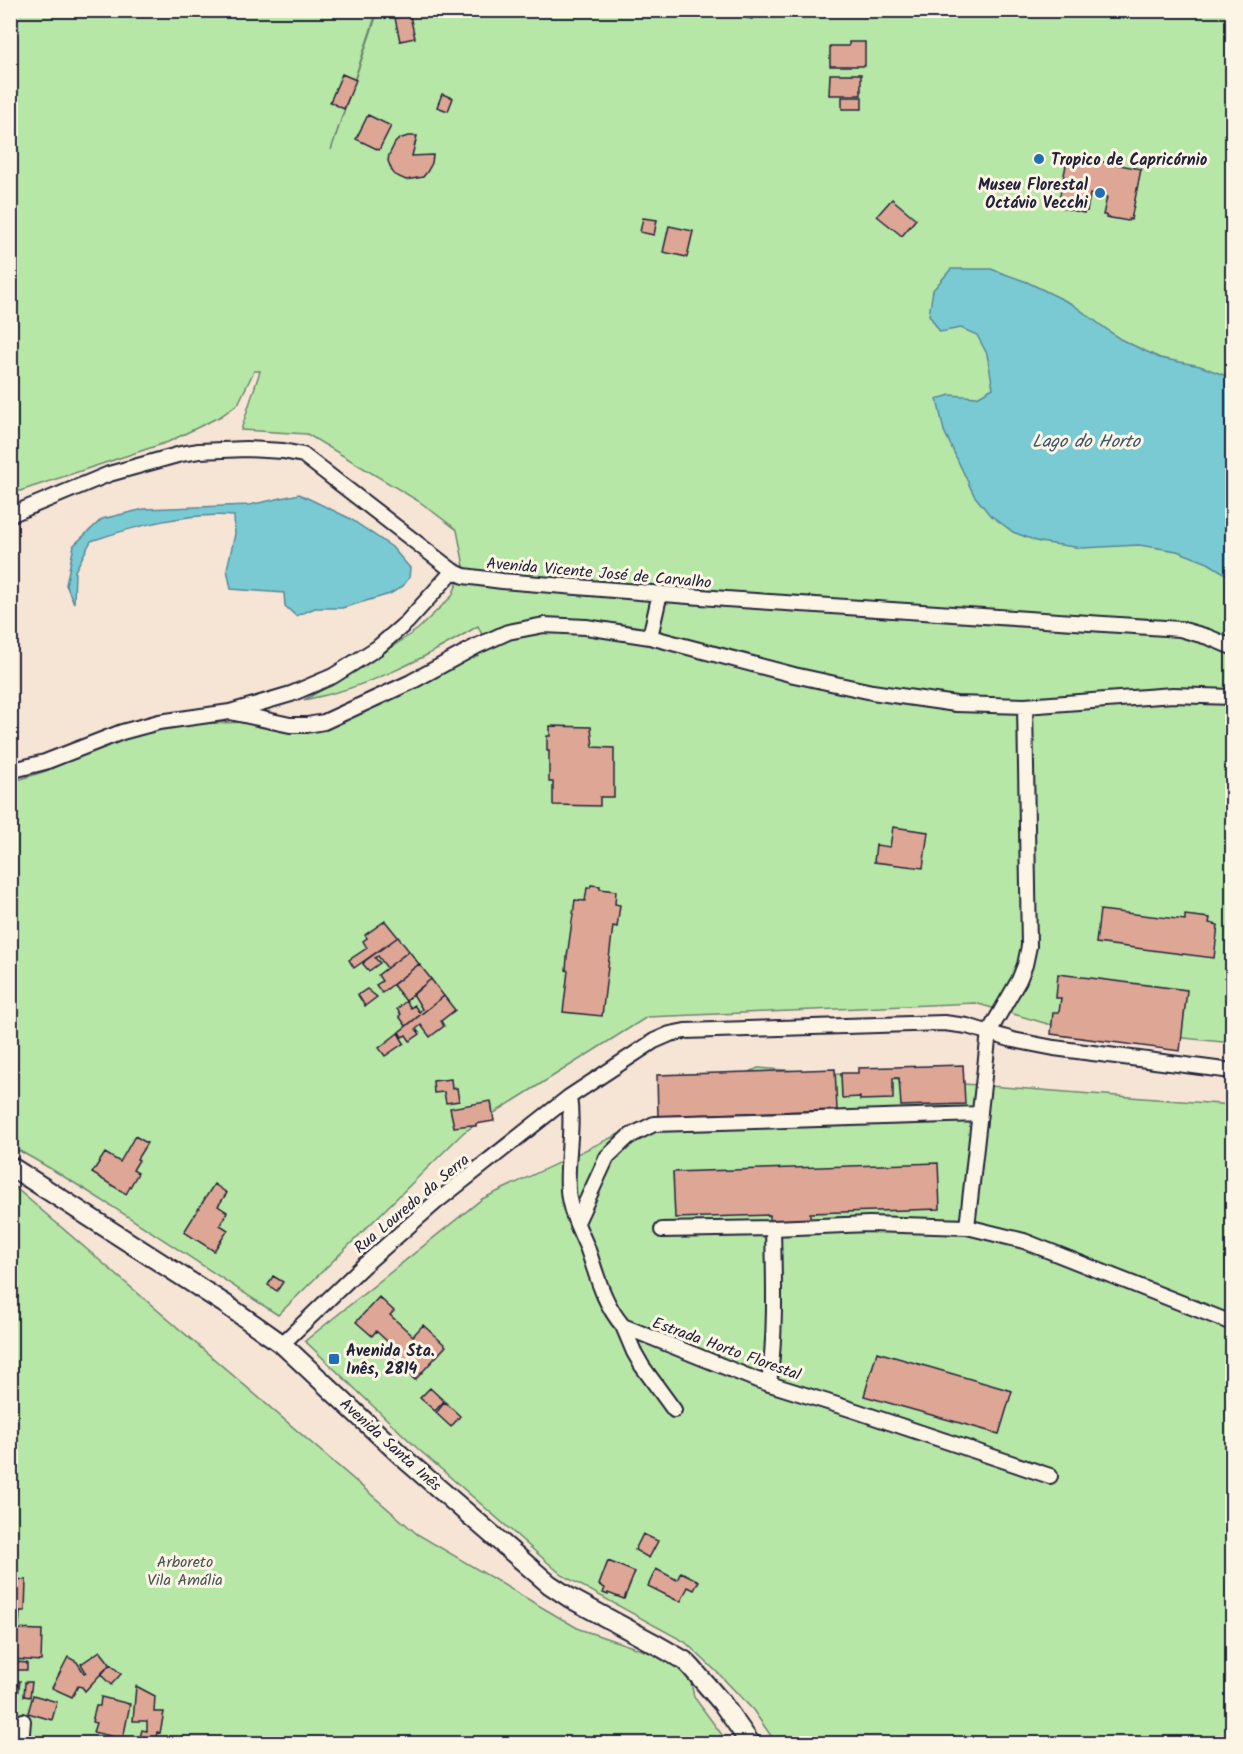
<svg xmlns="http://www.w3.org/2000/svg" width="1243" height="1754" viewBox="0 0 1243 1754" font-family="Kalam,sans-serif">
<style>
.green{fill:#b7e7a6;stroke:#6c8470;stroke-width:1.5}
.water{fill:#7acad4;stroke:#578797;stroke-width:1.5}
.building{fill:#dea795;stroke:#22223b;stroke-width:1.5}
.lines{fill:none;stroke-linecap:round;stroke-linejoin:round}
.minor-casing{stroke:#22223b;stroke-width:18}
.secondary-casing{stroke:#22223b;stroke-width:22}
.minor{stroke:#fcf5e5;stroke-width:14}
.secondary{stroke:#fcf5e5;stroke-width:18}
.poi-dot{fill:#1f6fb2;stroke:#fcf5e5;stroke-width:2}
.labels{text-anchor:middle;stroke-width:6;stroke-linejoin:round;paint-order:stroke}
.poi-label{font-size:16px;font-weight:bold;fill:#22223b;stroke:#fcf5e5;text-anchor:start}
.street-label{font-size:16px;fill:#22223b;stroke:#fcf5e5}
.park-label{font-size:16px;fill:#475356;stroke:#fcf5e5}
.water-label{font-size:18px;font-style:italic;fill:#3c5469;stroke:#fcf5e5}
</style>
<rect width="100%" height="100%" fill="#f6e5d5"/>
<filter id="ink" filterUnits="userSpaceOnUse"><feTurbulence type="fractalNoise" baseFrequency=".0167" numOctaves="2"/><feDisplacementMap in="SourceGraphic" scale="12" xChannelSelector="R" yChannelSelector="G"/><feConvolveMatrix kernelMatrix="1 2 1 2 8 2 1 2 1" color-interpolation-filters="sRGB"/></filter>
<g filter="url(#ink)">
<!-- green -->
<path class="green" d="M 10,11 L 377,11 L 331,150 L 378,11 L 1232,11 L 1232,1043 L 1048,1024 L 975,1003 L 647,1017 L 464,1132 L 278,1315 C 190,1258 103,1197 11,1146 L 11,782 L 46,771 L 124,736 L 188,724 L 303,720 L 355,707 L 487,646 L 478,626 C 423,659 368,688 304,700 L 363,667 L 418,629 L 452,596 L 464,566 L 457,530 L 420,502 L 307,434 L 241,430 L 260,371 L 254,371 L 238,404 L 221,416 L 168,442 L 11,494 Z
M 758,1068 L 1232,1105 L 1232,1743 L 776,1743 L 753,1710 L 720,1675 L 685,1642 L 562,1575 L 417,1448 L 305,1341 L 482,1199 Z
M 10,1183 L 417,1534 L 579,1629 L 687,1665 L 694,1697 L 728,1743 L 11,1743 Z"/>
<!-- water -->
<path class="water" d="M 951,269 L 991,269 L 1027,282 L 1072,304 L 1120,339 L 1160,358 L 1200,366 L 1232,378 L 1232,578 L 1208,563 L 1177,551 L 1139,545 L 1082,548 L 1039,542 L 1013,532 L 989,514 L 974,495 L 944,431 L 937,399 L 950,395 L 977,397 L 993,388 L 987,354 L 977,335 L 961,328 L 940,332 L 929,315 L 933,290 Z
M 299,494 L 349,518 L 392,547 L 410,568 L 409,578 L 403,586 L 390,594 L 342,608 L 315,608 L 296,616 L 285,606 L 284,593 L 231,589 L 227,569 L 235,534 L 234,516 C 187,512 136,526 91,541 L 75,571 L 74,603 L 66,585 L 74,545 L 102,519 L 144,509 L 250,505 Z"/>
<!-- building -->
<path class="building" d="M 721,10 L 759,10 L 757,16 L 753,15 L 752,19 Z
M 410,16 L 415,38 L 400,41 L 395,18 Z
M 849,42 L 865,42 L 865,66 L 830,66 L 830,46 L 849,46 Z
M 342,74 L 356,80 L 344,109 L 330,102 Z
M 830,74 L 861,74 L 861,95 L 829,95 Z
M 442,94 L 453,98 L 448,111 L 437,107 Z
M 842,97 L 862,97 L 862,109 L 842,109 Z
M 368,115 L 391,126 L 379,150 L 356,139 Z
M 417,136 L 412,156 L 433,155 L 432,163 L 427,172 L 423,177 L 406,180 L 395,175 L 392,171 L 388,161 L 389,155 L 395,143 L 399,139 L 408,136 Z
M 1068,155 L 1141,169 L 1131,220 L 1129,219 L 1128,221 L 1106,217 L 1106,215 L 1103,215 L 1107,197 L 1090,194 L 1087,211 L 1084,210 L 1084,213 L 1062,208 L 1062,206 L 1058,205 Z
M 892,199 L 916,219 L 902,236 L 877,216 Z
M 643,218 L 657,220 L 654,235 L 640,232 Z
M 669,226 L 693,231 L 687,257 L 663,252 Z
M 550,726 L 591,727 L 593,747 L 614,748 L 614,797 L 600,797 L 600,806 L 553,805 L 553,782 L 549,782 L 549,751 L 547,751 L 547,736 L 550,736 Z
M 893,827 L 928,832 L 923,868 L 874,862 L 876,845 L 890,847 Z
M 591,885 L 600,886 L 600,889 L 616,891 L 615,904 L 620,905 L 617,927 L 613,926 L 602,1016 L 563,1012 L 568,971 L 566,970 L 567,957 L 575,900 L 585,901 L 587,888 L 590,888 Z
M 1100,910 L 1185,920 L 1185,915 L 1210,918 L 1209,923 L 1218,925 L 1214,958 L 1096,943 Z
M 385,921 L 398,937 L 354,968 L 349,960 L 367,948 L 363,941 L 367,938 L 365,935 Z
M 398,937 L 409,951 L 387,968 L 378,956 L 375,958 L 380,963 L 369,971 L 363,964 L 365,961 Z
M 409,951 L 419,964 L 382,993 L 376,985 L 382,981 L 378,975 Z
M 419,964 L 431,979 L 406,1001 L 393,985 Z
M 1058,974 L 1187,990 L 1180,1051 L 1051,1034 L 1053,1012 L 1059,1012 L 1061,998 L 1056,998 Z
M 431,979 L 444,996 L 406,1026 L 399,1016 L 401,1014 L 397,1009 L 406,1001 L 411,1008 L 414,1005 L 419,1012 L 422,1009 L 413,994 Z
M 367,989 L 377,997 L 365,1006 L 358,995 Z
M 444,996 L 455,1010 L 441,1021 L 444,1026 L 430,1037 L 421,1025 L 416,1029 L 420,1034 L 410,1041 L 406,1035 L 402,1037 L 399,1032 Z
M 398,1033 L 404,1043 L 385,1056 L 379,1048 Z
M 963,1065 L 965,1104 L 901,1106 L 899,1078 L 893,1078 L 893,1099 L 860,1100 L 860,1097 L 842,1098 L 841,1073 L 858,1073 L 858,1068 Z
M 835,1069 L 837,1110 L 658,1116 L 657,1075 Z
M 451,1079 L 452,1089 L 457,1088 L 459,1101 L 446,1103 L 444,1092 L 434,1093 L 433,1081 Z
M 491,1101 L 494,1121 L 476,1124 L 476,1126 L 471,1126 L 471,1125 L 454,1127 L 450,1108 Z
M 135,1136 L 147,1143 L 137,1159 L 139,1160 L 133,1170 L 138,1173 L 126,1194 L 92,1173 L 105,1153 L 120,1162 Z
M 938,1163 L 940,1209 L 810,1213 L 810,1223 L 770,1224 L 770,1215 L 675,1218 L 673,1172 Z
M 214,1184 L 227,1193 L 218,1206 L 227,1212 L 220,1225 L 228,1230 L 214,1251 L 184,1232 Z
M 273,1276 L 283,1282 L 277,1291 L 268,1285 Z
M 379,1297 L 394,1311 L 390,1315 L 413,1336 L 423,1325 L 446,1346 L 415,1380 L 392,1359 L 399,1352 L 376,1331 L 372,1336 L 356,1322 Z
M 877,1352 L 1012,1391 L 999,1434 L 864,1396 Z
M 430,1388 L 444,1401 L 435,1411 L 420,1398 Z
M 445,1402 L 460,1416 L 451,1427 L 436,1413 Z
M 643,1534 L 658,1541 L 649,1558 L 635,1550 Z
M 608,1561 L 635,1572 L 624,1599 L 608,1593 L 608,1595 L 603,1593 L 605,1588 L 599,1585 Z
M 656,1569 L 677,1580 L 681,1572 L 699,1581 L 694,1590 L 688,1587 L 681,1601 L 676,1600 L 648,1586 Z
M 13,1579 L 26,1580 L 25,1611 L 20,1611 L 19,1626 L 10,1626 Z
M 13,1629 L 42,1630 L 41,1661 L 12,1659 Z
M 100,1651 L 110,1664 L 85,1691 L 82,1687 L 78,1686 L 72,1697 L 52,1688 L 68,1657 L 77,1662 L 84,1673 L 86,1672 L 81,1664 Z
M 16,1662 L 27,1663 L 27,1670 L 16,1670 L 15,1676 L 10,1676 L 10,1668 L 16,1669 Z
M 110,1664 L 121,1674 L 111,1685 L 101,1675 Z
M 10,1680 L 20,1681 L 15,1716 L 10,1716 Z
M 25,1682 L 32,1682 L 30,1697 L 24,1696 Z
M 136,1686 L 155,1696 L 154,1712 L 164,1712 L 160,1733 L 157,1732 L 155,1744 L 138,1744 L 142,1730 L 147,1731 L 147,1721 L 133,1721 Z
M 33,1695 L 57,1702 L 52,1720 L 28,1713 Z
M 101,1697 L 130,1704 L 123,1739 L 93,1732 L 96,1723 L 92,1722 L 96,1706 L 100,1706 Z"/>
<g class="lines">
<!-- minor casing -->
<g class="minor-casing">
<path id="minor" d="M 10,515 L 109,474 L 181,454 L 199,451 L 246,449 L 283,451 L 303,455 L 453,571 L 464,576 L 502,581 L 726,599 L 1180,629 L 1208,637 L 1232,647
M 650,637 L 660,593
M 230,712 L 290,725 L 307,725 L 324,722 L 411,682 L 477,646 L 508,632 L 544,625 L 586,627 L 650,637 L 794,675 L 872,692 L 956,704 L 1025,706 L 1173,695 L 1232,697
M 10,771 L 45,762 L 122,732 L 159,722 L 230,712 L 291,694 L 333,676 L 377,648 L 407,622 L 453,571
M 569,1097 C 574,1128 566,1158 568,1190 C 569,1209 579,1229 587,1247 C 597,1275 603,1303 623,1326 L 757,1380 L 850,1409 L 1050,1476
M 577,1222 L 607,1157 L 628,1137 L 654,1124 L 980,1114
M 967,1227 L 989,1032 L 1019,980 L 1025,965 L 1029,946 L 1025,706
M 662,1230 L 773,1228 L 869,1224 L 967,1227 L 1024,1241 L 1232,1323
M 623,1326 L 634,1352 L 642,1366 L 674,1410
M 282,1344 L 363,1266 L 436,1202 L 569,1097 L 654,1041 L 670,1034 L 685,1031 L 944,1023 L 967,1026 L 1013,1040 L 1054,1048 L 1232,1071
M 769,1384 C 776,1332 774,1280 773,1228
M 21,1744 L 23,1721"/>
</g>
<!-- secondary casing -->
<g class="secondary-casing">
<path id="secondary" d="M 10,1166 L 225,1304 L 282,1344 L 407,1461 L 549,1584 L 570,1598 L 657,1645 L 685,1661 L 691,1667 L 722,1703 L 751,1744"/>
</g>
<!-- minor -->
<use href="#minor" class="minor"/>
<!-- secondary -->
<use href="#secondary" class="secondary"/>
</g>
</g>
<!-- markers -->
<g class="poi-dot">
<circle cx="1039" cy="159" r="6"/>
<circle cx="1100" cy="193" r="6"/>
<rect x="328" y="1353" width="12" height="12" rx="3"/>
</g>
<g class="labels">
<!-- poi labels -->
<g class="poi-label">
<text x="1051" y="165">Tropico de Capricórnio</text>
<text x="1088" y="190" text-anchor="end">Museu Florestal<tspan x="1088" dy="18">Octávio Vecchi</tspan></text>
<text x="346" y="1356">Avenida Sta.<tspan x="346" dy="18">Inês, 2814</tspan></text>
</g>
<!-- street labels -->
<g class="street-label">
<text transform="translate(599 572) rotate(5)" y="6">Avenida Vicente José de Carvalho</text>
<text transform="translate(411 1203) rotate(-40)" y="6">Rua Louredo da Serra</text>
<text transform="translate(727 1348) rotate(20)" y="6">Estrada Horto Florestal</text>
<text transform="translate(391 1444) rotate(42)" y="6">Avenida Santa Inês</text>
</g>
<!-- park labels -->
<g class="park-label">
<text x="185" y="1567">Arboreto<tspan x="185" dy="18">Vila Amália</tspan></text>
</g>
<!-- water labels -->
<g class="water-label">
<text x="1086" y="447">Lago do Horto</text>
</g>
</g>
<!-- margin -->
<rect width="1243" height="1754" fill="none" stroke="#fcf5e5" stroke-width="36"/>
<rect x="18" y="18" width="1207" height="1718" fill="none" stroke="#22223b" stroke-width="2" filter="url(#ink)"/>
</svg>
